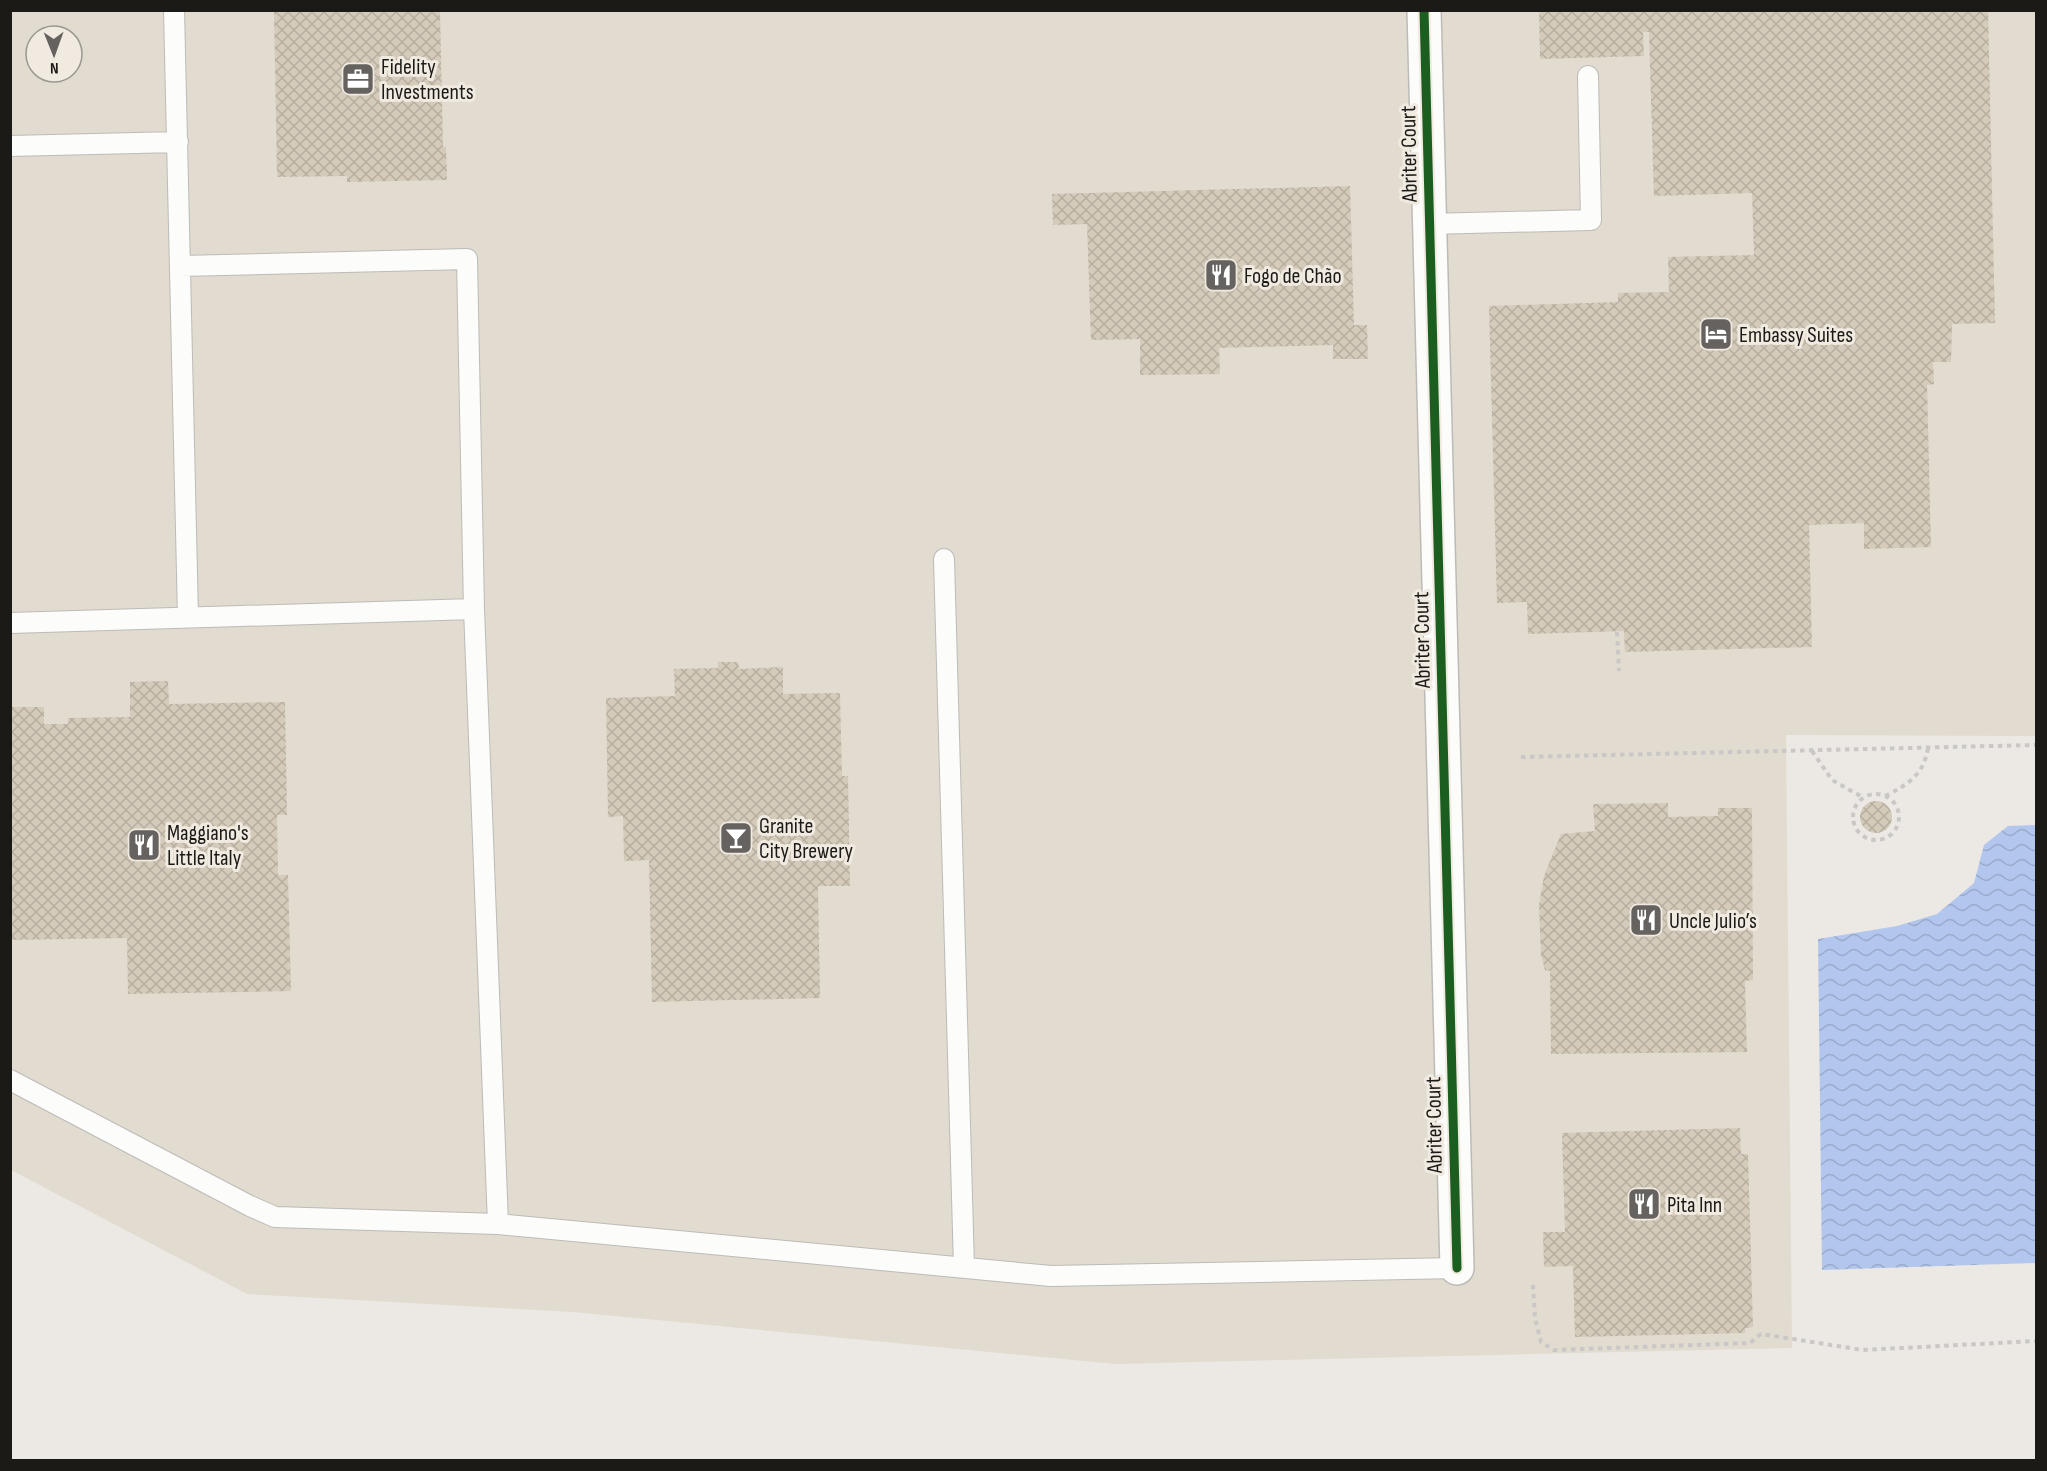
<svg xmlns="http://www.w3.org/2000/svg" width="2047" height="1471" viewBox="0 0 2047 1471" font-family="'Sofia Sans Condensed',sans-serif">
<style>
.built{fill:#e2dbd0;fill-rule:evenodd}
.water{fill:url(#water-waves)}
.building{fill:url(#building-cross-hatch)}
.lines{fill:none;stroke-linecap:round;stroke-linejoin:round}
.service-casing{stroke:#bdbbb7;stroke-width:22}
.minor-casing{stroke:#bdbbb7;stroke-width:36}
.path{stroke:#c9c8c6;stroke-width:4;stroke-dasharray:4.5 4.5;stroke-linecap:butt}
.service{stroke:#fcfcfb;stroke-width:20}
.minor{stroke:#fcfcfb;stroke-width:33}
.cycleway-casing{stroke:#f0eae1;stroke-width:13}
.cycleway{stroke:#1b5e20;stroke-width:9}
.labels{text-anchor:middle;stroke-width:6;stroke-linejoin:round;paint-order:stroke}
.poi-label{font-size:22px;fill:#1c1a17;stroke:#f0eae1;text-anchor:start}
.street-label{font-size:22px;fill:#1c1a17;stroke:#f0eae1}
</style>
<defs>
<pattern id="water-waves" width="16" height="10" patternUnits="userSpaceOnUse" patternTransform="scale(1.5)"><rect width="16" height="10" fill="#b3c7ee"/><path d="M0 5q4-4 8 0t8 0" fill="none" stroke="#99aacb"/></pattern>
<pattern id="building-cross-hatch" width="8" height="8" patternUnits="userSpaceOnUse" patternTransform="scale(1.5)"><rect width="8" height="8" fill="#d5cbba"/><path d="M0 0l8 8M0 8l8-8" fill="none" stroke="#b6ae9f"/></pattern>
</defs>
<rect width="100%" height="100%" fill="#ece9e4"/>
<!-- built -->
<path class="built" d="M 10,11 L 2036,11 L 2036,736 L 1786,735 L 1792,1348 L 1115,1364 L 573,1312 L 247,1294 L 11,1170 ZM 36,36 L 72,36 L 72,72 L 36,72 Z"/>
<!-- water -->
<path class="water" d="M 2036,825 L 2036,1263 L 1822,1270 L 1818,939 L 1897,926 L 1937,914 L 1974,883 L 1984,845 L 2008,826 Z"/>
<!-- building -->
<path class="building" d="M 274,10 L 440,10 L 443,147 L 446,147 L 447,180 L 347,182 L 347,176 L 277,177 Z
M 1539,10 L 1988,10 L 1995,323 L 1952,324 L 1951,362 L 1933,362 L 1934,384 L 1927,385 L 1931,547 L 1864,549 L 1864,523 L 1809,525 L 1812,647 L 1625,652 L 1624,631 L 1528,634 L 1527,602 L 1497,603 L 1489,306 L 1618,302 L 1618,293 L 1669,292 L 1668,257 L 1754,255 L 1752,193 L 1654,196 L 1649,32 L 1643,32 L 1644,56 L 1540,59 Z
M 1350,186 L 1354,325 L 1367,325 L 1368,359 L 1333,359 L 1333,345 L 1219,348 L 1220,374 L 1140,375 L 1140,339 L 1091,340 L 1087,224 L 1053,225 L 1052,194 Z
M 718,662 L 738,662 L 739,669 L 783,667 L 783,694 L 840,693 L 842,776 L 848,776 L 850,886 L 818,886 L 820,998 L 652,1002 L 649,860 L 624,861 L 623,816 L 608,817 L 606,698 L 675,696 L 674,669 L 718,668 Z
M 168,681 L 169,704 L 285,702 L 287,815 L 277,815 L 278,875 L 288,875 L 291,991 L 128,994 L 127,938 L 10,940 L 10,707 L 44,707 L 44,724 L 68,724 L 68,718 L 130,717 L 130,682 Z
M1860 817a16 16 0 1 1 32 0a16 16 0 1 1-32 0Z
M 1668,803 L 1668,817 L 1718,816 L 1718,808 L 1752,808 L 1753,980 L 1745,981 L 1747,1052 L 1551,1054 L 1550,971 L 1545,970 L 1541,955 L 1539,905 L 1544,876 L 1561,834 L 1595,831 L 1593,804 Z
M 1740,1128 L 1741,1154 L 1748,1154 L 1753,1327 L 1745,1328 L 1745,1333 L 1575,1337 L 1573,1266 L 1544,1267 L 1543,1232 L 1565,1232 L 1562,1133 Z"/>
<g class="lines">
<!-- service casing -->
<g class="service-casing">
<path id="service" d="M 174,10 L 188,617
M 10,146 L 178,142
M 1429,224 L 1591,220 L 1588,76
M 944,559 L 964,1267
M 10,623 L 474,609
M 10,1080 L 250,1206 L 275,1217 L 498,1224 L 474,609 L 467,259 L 180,266
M 498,1224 L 1051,1276 L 1457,1268"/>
</g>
<!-- minor casing -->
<g class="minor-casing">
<path id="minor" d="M 1424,10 L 1457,1268"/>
</g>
<!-- path -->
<path class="path" d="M 1617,632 L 1619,671
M 1812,751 L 1832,780 L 1864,798
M 1521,757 L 2036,745
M1853 817a23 23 0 1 1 46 0a23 23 0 1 1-46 0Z
M 1885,796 C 1908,785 1924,774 1928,748
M 1533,1285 L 1535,1318 L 1541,1342 L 1554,1350 L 1750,1343 L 1761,1334 L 1863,1350 L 2036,1341"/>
<!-- service -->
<use href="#service" class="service"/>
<!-- minor -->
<use href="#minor" class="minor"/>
<!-- cycleway casing -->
<g class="cycleway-casing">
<path id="cycleway" d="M 1424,10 L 1457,1268"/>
</g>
<!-- cycleway -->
<use href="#cycleway" class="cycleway"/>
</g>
<!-- icons -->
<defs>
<g id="office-square" transform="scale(1.725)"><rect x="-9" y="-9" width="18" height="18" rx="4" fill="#65625f" stroke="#f0eae1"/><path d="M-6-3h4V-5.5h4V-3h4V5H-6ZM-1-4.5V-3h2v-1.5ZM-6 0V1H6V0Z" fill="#fff"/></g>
<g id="restaurant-square" transform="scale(1.725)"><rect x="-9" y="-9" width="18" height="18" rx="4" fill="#65625f" stroke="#f0eae1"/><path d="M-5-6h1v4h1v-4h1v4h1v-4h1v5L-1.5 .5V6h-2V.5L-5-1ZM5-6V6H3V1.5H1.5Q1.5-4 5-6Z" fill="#fff"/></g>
<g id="hotel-square" transform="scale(1.725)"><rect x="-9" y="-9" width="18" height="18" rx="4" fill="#65625f" stroke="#f0eae1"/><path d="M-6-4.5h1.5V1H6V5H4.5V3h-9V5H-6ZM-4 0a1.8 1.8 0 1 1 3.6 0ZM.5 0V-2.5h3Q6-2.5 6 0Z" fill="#fff"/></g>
<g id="bar-square" transform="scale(1.725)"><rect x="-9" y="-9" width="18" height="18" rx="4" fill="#65625f" stroke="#f0eae1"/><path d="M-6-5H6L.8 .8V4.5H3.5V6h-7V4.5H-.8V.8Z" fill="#fff"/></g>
</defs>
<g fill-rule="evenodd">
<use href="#office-square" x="358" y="79"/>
<use href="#restaurant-square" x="1221" y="275"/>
<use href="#hotel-square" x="1716" y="334"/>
<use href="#bar-square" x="736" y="838"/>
<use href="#restaurant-square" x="144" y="845"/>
<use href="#restaurant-square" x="1646" y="920"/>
<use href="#restaurant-square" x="1644" y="1204"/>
</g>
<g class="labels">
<!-- poi labels -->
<g class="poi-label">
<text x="381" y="74">Fidelity<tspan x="381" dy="25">Investments</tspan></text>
<text x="1244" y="283">Fogo de Chão</text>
<text x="1739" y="342">Embassy Suites</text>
<text x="759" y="833">Granite<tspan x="759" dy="25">City Brewery</tspan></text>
<text x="167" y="840">Maggiano's<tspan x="167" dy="25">Little Italy</tspan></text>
<text x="1669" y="928">Uncle Julio’s</text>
<text x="1667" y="1212">Pita Inn</text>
</g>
<!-- street labels -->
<g class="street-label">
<text transform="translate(1408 154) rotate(-91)" y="8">Abriter Court</text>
<text transform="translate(1421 640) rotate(-91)" y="8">Abriter Court</text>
<text transform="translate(1433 1125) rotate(-91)" y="8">Abriter Court</text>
</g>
</g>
<!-- border -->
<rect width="2047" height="1471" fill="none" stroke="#1c1a17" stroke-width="24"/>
<!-- north arrow -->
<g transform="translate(54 54) rotate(179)"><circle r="28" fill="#f0eae1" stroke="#9b9790" stroke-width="1.5"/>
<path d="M0-4.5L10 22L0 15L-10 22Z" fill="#65625f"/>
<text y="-9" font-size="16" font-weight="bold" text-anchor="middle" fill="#1c1a17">N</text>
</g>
</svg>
